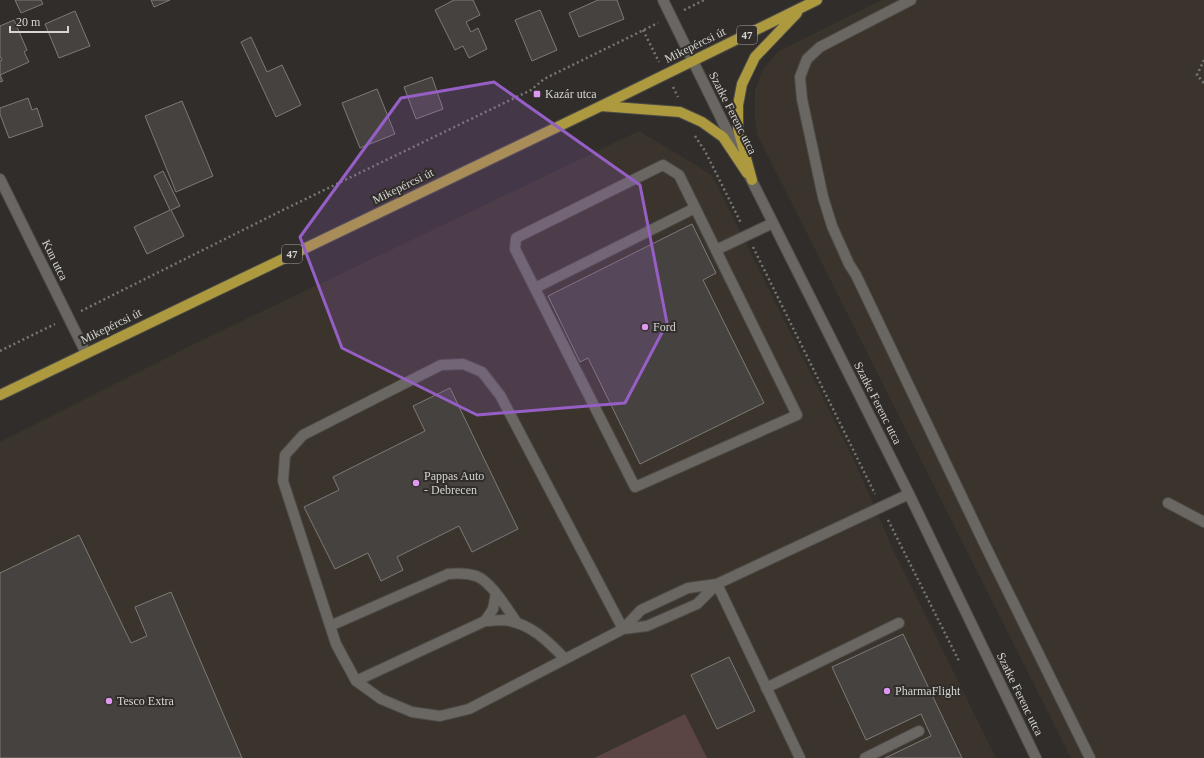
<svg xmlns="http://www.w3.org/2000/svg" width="1204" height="758" viewBox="0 0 1204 758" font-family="'Times New Roman',serif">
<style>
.built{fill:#3b342c}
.green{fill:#5b4542}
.building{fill:#464240;stroke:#7e7a77}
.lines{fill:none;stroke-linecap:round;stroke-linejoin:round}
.minor-casing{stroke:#4d4b48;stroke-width:12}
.major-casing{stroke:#4d4b48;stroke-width:12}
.path{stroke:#797774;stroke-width:2.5;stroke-dasharray:2 3;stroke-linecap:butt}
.minor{stroke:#6a6763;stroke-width:10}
.major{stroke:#ad993e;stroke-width:10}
.marked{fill:#965fc5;fill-opacity:0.2;stroke:#965fc5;stroke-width:3;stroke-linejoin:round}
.poi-dot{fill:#de98f2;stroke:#302d2a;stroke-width:1.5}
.labels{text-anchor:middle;stroke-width:4;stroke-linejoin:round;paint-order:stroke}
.shield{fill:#302d2a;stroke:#a4a3a0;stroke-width:1}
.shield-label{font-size:11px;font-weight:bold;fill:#d6d5d2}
.street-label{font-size:12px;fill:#d6d5d2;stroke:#302d2a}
.poi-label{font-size:12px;fill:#d6d5d2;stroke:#302d2a;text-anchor:start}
</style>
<rect width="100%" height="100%" fill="#302d2a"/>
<!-- built -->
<path class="built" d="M 882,0 L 1204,0 L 1204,758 L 1071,758 L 757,134 L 755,118 L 755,90 L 763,69 L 779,51 Z
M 639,131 L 712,175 L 855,462 L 892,547 L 996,758 L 707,758 L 685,714 L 594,758 L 0,758 L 0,442 L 192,345 Z"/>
<!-- green -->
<path class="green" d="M 685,714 L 707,758 L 594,758 Z"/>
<!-- building -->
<path class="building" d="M 15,0 L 41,0 L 43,4 L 21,13 Z
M 151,0 L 170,0 L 154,7 Z
M 454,0 L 473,0 L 480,15 L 466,22 L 471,32 L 478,28 L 487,49 L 469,58 L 463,46 L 455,50 L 435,10 Z
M 598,0 L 617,0 L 624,19 L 579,37 L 569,13 Z
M 540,10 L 557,50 L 532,61 L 515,20 Z
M 75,11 L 90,46 L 59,58 L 45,24 Z
M 14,20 L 27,50 L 24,52 L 29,62 L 0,75 L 3,81 L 0,82 L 0,61 L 2,60 L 0,56 L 0,26 Z
M 251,37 L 267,72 L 282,65 L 301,105 L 276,117 L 241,42 Z
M 432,77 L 443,109 L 416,119 L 404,87 Z
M 377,89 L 395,134 L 360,148 L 342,103 Z
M 28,98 L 32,110 L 37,108 L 43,126 L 9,138 L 0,114 L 0,108 Z
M 182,101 L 213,176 L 176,192 L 145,116 Z
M 163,171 L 180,206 L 171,210 L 184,236 L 147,254 L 134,227 L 170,210 L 154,176 Z
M 692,224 L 716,273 L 703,280 L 764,403 L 640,464 L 588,358 L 580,362 L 548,296 Z
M 450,388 L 518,529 L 472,552 L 459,526 L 397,557 L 403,570 L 381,581 L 368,553 L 335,569 L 304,507 L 339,490 L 333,477 L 425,431 L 413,406 Z
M 79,535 L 131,643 L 147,636 L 135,607 L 171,592 L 242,758 L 0,758 L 0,573 Z
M 903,634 L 962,758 L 885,758 L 931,736 L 921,714 L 866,740 L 832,667 Z
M 729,657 L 755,711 L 717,729 L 691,675 Z"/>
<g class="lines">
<!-- minor casing -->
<g class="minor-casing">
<path id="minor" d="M 663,0 L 740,157
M 911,0 L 820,47 L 807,59 L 800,77 L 802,99 L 823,197 L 832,226 L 849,264 L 856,275 L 983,541 L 1090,758
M 663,165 L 679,175 L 797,415 L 635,487 L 515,249 L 516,238 Z
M 748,173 L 909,494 L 1036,758
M 0,179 L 86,353
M 716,250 L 773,223
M 535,288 L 695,208
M 1168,503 L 1204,522
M 717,584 L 800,758
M 485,621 L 493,609 L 496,593
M 330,626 L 448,574 C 457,573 467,573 476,576 C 491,581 508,610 517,623
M 623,629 L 500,395 L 482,372 L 463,364 L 441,365 L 303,435 L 285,455 L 283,481 L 336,644 L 356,681 L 381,699 L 412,712 L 440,716 L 469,709 L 623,629 L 641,610 L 688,588 L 717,584 L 909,494
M 623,629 L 647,626 L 697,604 L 717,584
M 356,681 L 485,621 C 491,621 497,620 503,620 C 529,622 548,641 565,659
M 766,688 L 899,623
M 865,758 L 919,731"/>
</g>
<!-- major casing -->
<g class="major-casing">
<path id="major" d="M 601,106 L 680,112 L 702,122 L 723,137 L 747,173
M 752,180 L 738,129 L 738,105 L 742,84 L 755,57 L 797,13
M 0,395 L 601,106 L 817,0"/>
</g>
<!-- path -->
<path class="path" d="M 684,10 L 704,0
M 643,30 L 659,62
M 1204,60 L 1197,75 L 1204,83
M 673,87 L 678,97
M 695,136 L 705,151 L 741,223
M 753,247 L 875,494
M 81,311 L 285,209 L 531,90 L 544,79 L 658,23
M 0,351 L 55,324
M 888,520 L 959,661"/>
<!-- minor -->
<use href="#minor" class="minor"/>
<!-- major -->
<use href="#major" class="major"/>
</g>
<!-- marked area -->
<path class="marked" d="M 494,82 L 640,185 L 667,323 L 625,403 L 477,415 L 342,348 L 300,237 L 401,98 Z"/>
<!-- markers -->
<g class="poi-dot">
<rect x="533" y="90" width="8" height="8" rx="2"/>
<circle cx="645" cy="327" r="4"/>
<circle cx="416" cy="483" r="4"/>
<circle cx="887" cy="691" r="4"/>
<circle cx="109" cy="701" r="4"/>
</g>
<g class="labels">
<!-- shield labels -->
<g class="shield">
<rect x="737" y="26" width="20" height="18" rx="3"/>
<rect x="282" y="245" width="20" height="18" rx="3"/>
</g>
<g class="shield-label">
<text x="747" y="39">47</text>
<text x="292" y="258">47</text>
</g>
<!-- street labels -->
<g class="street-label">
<text transform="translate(695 45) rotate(-26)" y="4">Mikepércsi út</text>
<text transform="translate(733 113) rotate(63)" y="4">Szatke Ferenc utca</text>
<text transform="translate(403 186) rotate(-26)" y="4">Mikepércsi út</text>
<text transform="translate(55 260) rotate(64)" y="4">Kun utca</text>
<text transform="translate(111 326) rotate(-26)" y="4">Mikepércsi út</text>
<text transform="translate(878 403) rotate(63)" y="4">Szatke Ferenc utca</text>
<text transform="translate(1020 694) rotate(64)" y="4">Szatke Ferenc utca</text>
</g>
<!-- poi labels -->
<g class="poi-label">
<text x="545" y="98">Kazár utca</text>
<text x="653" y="331">Ford</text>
<text x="424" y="480">Pappas Auto<tspan x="424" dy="14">- Debrecen</tspan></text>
<text x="895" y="695">PharmaFlight</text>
<text x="117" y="705">Tesco Extra</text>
</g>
</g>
<!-- scale -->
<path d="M10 26v6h58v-6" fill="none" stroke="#d6d5d2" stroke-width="2"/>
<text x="16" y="26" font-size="12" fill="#d6d5d2" stroke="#302d2a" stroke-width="3" paint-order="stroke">20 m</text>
</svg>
